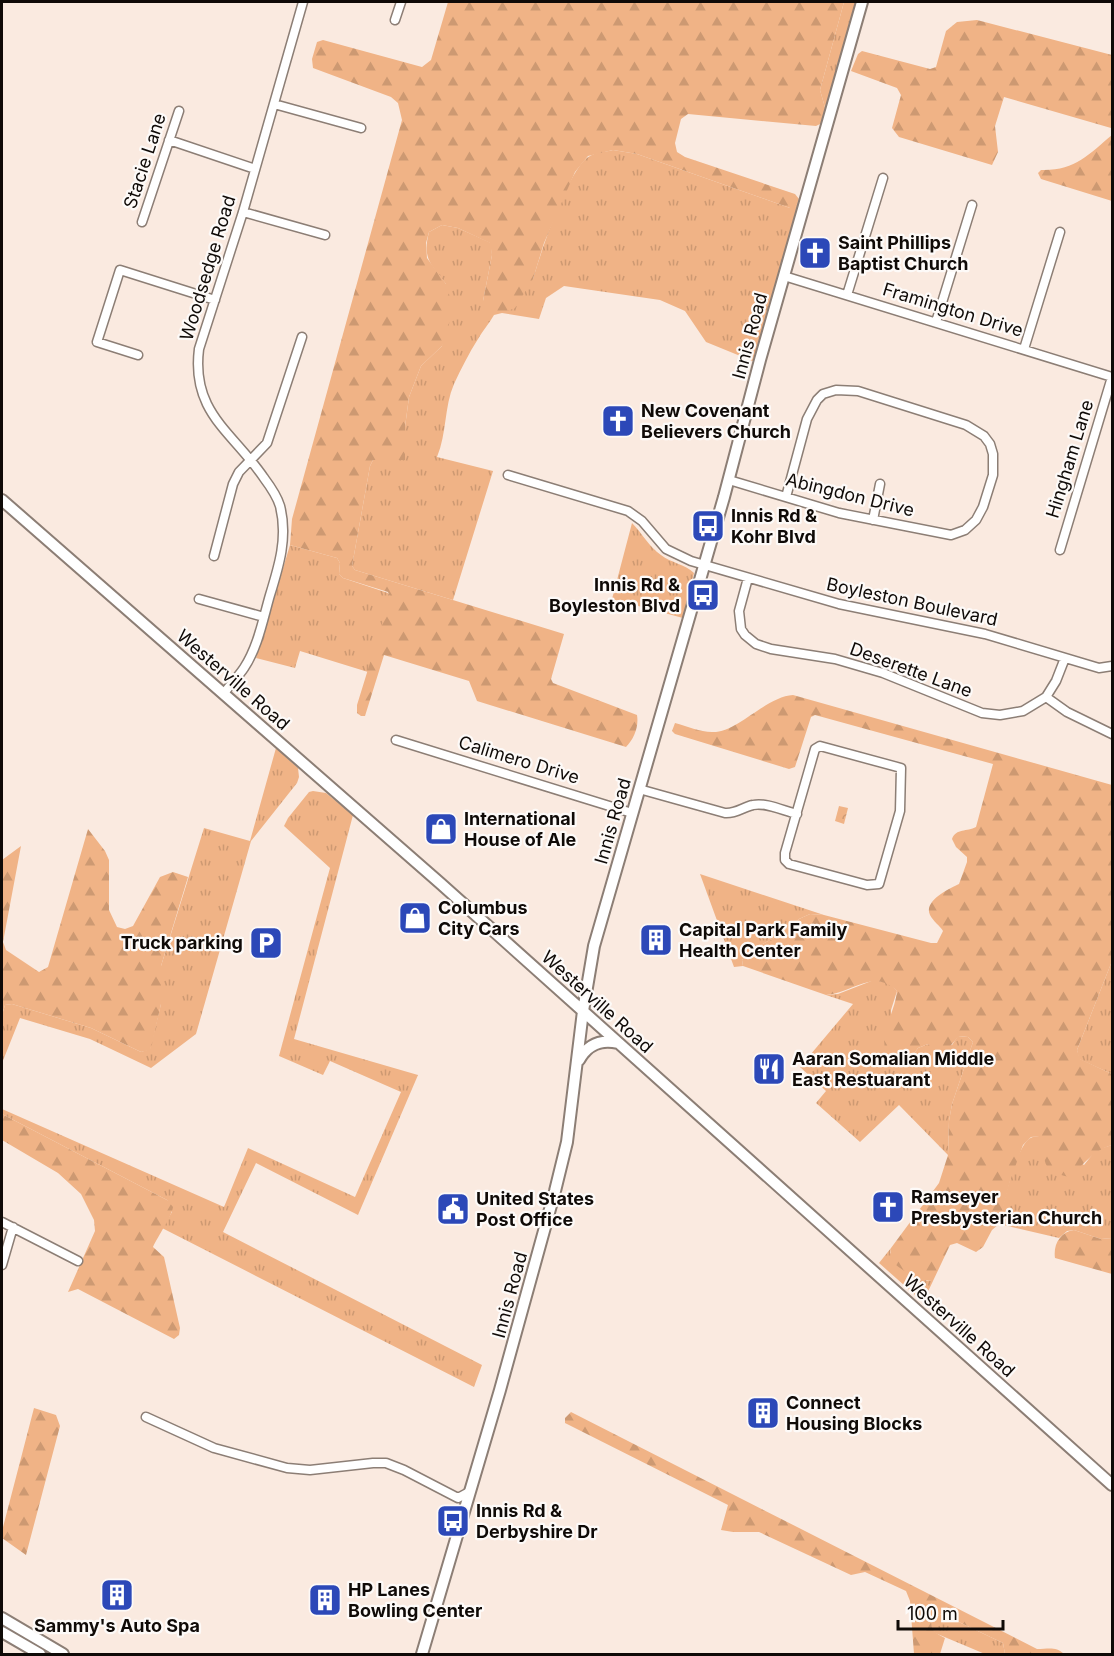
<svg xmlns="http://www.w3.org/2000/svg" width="1114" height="1656" viewBox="0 0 1114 1656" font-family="Inter,sans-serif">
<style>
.grass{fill:url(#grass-tufts)}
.forest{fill:url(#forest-firs)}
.park{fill:url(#park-crowns)}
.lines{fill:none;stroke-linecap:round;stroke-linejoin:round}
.minor-casing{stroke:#8c7e75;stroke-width:11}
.major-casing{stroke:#8c7e75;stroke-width:14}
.minor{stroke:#fff;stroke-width:8}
.major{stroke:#fff;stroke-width:10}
.labels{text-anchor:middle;stroke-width:4.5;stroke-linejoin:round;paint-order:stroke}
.street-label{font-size:18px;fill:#0f0a07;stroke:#fdfaf8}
.poi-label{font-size:18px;font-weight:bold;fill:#0f0a07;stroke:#fdfaf8;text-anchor:start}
</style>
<defs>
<pattern id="grass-tufts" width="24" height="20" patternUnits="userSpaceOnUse" patternTransform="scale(1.5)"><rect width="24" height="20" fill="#f0b386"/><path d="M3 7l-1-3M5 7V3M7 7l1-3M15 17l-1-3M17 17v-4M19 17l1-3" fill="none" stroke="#cd9972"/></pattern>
<pattern id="forest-firs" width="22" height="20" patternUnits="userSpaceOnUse" patternTransform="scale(1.5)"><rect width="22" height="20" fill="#f0b386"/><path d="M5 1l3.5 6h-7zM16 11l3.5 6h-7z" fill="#cd9972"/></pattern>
<pattern id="park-crowns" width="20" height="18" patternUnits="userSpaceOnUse" patternTransform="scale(1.5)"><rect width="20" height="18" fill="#f0b386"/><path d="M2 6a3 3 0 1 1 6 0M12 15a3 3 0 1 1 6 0" fill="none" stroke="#cd9972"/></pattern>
</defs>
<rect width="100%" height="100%" fill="#faeae0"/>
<!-- grass -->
<path class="grass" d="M 844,2 L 856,2 L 826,111 L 820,90 Z
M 613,150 L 637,154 L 790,208 L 795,207 L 799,199 L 797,214 L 755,362 L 706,342 L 685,311 L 660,300 L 564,286 L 546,298 L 539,319 L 502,313 L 494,315 C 489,324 483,330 478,339 C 469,353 461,369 454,384 C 444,407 447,433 437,457 L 493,471 L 453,600 L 355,570 L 352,566 L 370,466 L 373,460 L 405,460 L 405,427 L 409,397 L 421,366 L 442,346 L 446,284 C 431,264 422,259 429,232 L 442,225 L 458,228 L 491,243 L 492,255 L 483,301 L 533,279 C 540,255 569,166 590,156 C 596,152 606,152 613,150 Z
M 632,523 C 642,533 649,547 661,555 C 671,563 685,564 694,573 L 683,618 L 612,599 Z
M 290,545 L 337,558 L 340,563 L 339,574 L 343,578 L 388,593 L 391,598 L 368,672 L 300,651 L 295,668 L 256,658 Z
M 276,748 L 298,768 L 299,777 L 297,783 L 251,841 L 196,1034 L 151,1068 L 90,1039 L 20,1018 L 2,1063 L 2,1015 L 5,1005 L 12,1004 L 91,1028 L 141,1052 L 150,1049 L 161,1004 L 161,966 L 204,828 L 250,841 Z
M 313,791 L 326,793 L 353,815 L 294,1039 L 418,1075 L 358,1215 L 256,1163 L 223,1232 L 482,1365 L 474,1387 L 162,1228 L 172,1212 L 167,1200 L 2,1114 L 2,1109 L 224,1207 L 248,1148 L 355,1197 L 401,1092 L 330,1061 L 323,1075 L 279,1056 L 330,868 L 284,826 L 288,818 L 309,792 Z
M 700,874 L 824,915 L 810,914 L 799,919 L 776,937 L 751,950 L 742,960 L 743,966 L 734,967 Z
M 1112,961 L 1112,1074 L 1079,1059 L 1077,1050 Z
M 874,980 L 889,983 L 897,991 L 891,1010 L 892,1063 L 898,1067 L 906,1065 L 918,1048 L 928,1044 L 932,1046 L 952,1045 L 958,1036 L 968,1037 L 973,1042 L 952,1104 L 949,1121 L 948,1155 L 899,1105 L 860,1142 L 816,1103 L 826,1091 L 800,1067 L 853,1004 L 826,995 L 838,994 Z
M 1043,1136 L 1084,1165 L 1096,1150 L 1112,1145 L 1112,1238 L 1101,1239 L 1074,1230 L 1067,1231 L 1059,1238 L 999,1224 C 1003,1206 1015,1150 1029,1139 C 1033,1136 1038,1136 1043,1136 Z
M 891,1248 L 890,1253 L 927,1281 L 933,1281 L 923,1302 L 879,1263 Z
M 942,1614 L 1003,1643 L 1005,1654 L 985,1654 L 935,1633 L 930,1624 L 932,1618 Z"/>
<!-- forest -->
<path class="forest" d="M 448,2 L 844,2 L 820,90 L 826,111 L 822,123 L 816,126 L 688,114 L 681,119 L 675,143 L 677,152 L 685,157 L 795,194 L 799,199 L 795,208 L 790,208 L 637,154 L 613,150 L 588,156 L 575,172 L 544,243 L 533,279 L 515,308 L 502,313 L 489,310 L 483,301 L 492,255 L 490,243 L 458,228 L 442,225 L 429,232 L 426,243 L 427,258 L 446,284 L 452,304 L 448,331 L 442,346 L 421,366 L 409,397 L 405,427 L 405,460 L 373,460 L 370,466 L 352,566 L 355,570 L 564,634 L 551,679 L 553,683 L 637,715 C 639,727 634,739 626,747 L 477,701 L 469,681 L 384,655 L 365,716 L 361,716 L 357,713 L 357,705 L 390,598 L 388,592 L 343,578 L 339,574 L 340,563 L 337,558 L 290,545 L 292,519 L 402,120 L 398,103 L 391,97 L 313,68 L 312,59 L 317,42 L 323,40 L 422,67 L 431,60 Z
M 977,20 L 1112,55 L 1112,133 L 1111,128 L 1004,97 L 995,126 L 998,152 L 992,165 L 899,137 L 892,128 L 901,95 L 897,88 L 851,71 L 858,54 L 862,51 L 930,69 L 936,67 L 946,31 L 957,22 Z
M 1112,135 L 1112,201 L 1041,179 L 1038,173 L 1041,170 C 1075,171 1088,155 1112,135 Z
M 793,695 L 1112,785 L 1112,961 L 1077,1050 L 1080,1059 L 1112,1074 L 1112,1145 C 1092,1151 1085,1164 1069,1177 C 1040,1171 1045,1161 1042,1136 L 1031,1137 L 1023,1145 L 1010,1181 L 999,1224 L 992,1230 L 983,1247 L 976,1252 L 957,1243 L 950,1245 L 933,1281 C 923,1282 900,1270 893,1262 C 890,1258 890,1253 891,1248 L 939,1183 L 948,1155 L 949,1121 L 952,1104 L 973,1042 L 968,1037 L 959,1036 L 945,1052 L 938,1053 L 928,1044 L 918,1048 L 906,1065 L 898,1067 C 869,1048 895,1016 897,991 C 873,968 853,993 826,995 L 743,966 L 742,960 L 751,950 L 776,937 L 799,919 L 810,914 L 824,915 L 931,943 L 937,943 L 943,931 C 940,926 933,921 930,915 C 923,901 950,888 959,884 L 967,862 L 967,857 L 956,847 L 952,839 C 956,828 967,832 976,827 L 993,764 L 815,715 L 811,717 L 795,767 L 789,769 L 675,734 L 672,731 L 675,723 C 687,726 700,732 712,732 C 737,733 765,697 793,695 Z
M 88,829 L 105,851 L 109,860 L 109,910 L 117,927 L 125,929 L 133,926 L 160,877 L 173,872 L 188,877 L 161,966 L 161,1004 L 152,1044 L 150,1050 L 141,1052 L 91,1028 L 12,1004 L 5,1005 L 2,1015 L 2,860 L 21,846 L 3,942 L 6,950 L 39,972 L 48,967 Z
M 2,1114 L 167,1200 L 173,1207 C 172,1216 158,1236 153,1247 L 164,1257 L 180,1328 L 179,1335 L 174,1339 L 78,1289 L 68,1292 L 95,1231 L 94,1220 L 81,1194 L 58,1173 L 2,1140 Z
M 1074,1230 L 1101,1239 L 1112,1238 L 1112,1274 L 1055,1258 C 1053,1245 1060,1232 1074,1230 Z
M 34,1408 L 56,1415 L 60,1426 L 26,1555 L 2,1538 L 2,1531 Z
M 571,1412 L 1037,1649 C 1048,1649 1056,1646 1064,1654 L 1005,1654 L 1003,1643 L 942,1614 L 932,1618 C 929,1629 935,1633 945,1638 L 940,1654 L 914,1654 L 910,1601 L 906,1591 L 865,1572 L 851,1575 L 759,1532 L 733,1532 L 721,1530 L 728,1505 L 565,1423 L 565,1418 Z"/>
<!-- park -->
<path class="park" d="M 839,806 L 848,808 L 844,824 L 835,821 Z"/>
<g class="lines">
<!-- minor casing -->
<g class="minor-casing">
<path id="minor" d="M 395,20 L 401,2
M 274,104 L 361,128
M 169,140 L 255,169
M 243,212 L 325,235
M 142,222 L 179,111
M 784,276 L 1112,377
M 847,295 L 883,178
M 936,322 L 972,205
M 1024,349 L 1060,232
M 138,355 L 97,342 L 120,270 L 215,300
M 508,475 L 628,511 L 642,521 L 666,549 L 691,561 L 839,604 L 985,634 L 1099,668 L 1112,666
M 729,480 L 839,513 L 951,535 L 965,530 L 976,520 L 983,507 L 993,475 L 993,454 L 990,444 L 984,436 L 966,425 L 858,391 L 836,390 L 823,394 L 817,400 L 807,419 L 786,497
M 873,520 L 880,484
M 1060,550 L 1112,377
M 214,556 L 233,484 L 239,472 L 267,443 L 302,337
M 748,578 L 739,611 L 741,629 L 745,635 L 756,644 L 771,649 L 835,659 L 883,673 L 982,713 L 1000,715 L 1023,711 L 1046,697 L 1056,681 L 1065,658
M 199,599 L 264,617
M 224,693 C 230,685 238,677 244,668 C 258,647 263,619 270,595 C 279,566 288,537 280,506 C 277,496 270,486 264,478 C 233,432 191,413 199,349 L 243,212 L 303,2
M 1046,697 L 1067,712 L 1112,734
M 396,740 L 632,813
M 820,746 L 901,768 L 900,811 L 879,884 L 867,885 L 789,864 L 785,860 L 785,853 L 815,749 Z
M 639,789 L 725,813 C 736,814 743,807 753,805 C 766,802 784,811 797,814
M 2,1222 L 78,1261
M 2,1265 L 13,1227
M 146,1417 L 214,1448 L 287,1468 L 310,1470 L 373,1463 L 386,1463 L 404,1470 L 458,1498 L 469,1492"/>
</g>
<!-- major casing -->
<g class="major-casing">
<path id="major" d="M 2,500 L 440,883 L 1112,1485
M 579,1060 C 588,1044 601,1039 618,1043
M 2,1618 L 63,1654
M 2,1632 L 40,1654
M 422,1654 L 500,1390 L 555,1191 L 567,1142 L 583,1011 L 594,946 L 724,497 L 760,360 L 862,2"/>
</g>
<!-- minor -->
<use href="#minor" class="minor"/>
<!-- major -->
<use href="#major" class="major"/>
</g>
<!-- icons -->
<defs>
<g id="church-square" transform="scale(1.725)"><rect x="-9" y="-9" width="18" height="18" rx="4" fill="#2c48b8" stroke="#fdfaf8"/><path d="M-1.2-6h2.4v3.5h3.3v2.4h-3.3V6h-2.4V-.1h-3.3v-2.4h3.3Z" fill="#fff"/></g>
<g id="bus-square" transform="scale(1.725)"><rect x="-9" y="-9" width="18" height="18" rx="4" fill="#2c48b8" stroke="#fdfaf8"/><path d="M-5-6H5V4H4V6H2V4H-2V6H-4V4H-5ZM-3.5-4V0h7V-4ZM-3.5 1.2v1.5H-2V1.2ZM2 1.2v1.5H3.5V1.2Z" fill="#fff"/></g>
<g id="shop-square" transform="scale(1.725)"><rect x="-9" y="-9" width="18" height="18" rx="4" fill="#2c48b8" stroke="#fdfaf8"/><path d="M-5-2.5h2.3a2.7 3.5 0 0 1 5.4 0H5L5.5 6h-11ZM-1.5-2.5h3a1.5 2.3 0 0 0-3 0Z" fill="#fff"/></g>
<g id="building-square" transform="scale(1.725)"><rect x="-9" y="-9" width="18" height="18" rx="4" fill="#2c48b8" stroke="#fdfaf8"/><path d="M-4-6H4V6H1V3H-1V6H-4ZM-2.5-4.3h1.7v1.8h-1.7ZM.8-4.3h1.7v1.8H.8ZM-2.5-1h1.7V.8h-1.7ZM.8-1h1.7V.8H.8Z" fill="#fff"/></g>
<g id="parking-square" transform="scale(1.725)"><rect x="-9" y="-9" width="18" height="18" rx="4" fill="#2c48b8" stroke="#fdfaf8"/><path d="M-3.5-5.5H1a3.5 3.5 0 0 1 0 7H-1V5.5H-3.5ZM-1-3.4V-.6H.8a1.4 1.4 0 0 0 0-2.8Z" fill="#fff"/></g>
<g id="restaurant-square" transform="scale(1.725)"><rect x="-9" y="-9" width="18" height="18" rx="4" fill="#2c48b8" stroke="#fdfaf8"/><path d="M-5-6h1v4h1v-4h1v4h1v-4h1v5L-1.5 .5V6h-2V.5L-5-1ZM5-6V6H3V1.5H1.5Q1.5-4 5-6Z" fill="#fff"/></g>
<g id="civic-square" transform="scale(1.725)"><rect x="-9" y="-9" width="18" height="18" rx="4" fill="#2c48b8" stroke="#fdfaf8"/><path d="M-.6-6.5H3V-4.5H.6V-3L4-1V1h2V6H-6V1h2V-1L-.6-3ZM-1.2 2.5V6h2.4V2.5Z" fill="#fff"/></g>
</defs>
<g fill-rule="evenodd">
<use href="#church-square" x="815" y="253"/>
<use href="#church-square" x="618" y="421"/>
<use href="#bus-square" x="708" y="526"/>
<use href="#bus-square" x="703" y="595"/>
<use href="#shop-square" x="441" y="829"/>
<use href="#shop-square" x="415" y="918"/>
<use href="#building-square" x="656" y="940"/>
<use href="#parking-square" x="266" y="943"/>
<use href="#restaurant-square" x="769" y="1069"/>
<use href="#church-square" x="888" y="1207"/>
<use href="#civic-square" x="453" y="1209"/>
<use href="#building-square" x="763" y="1413"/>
<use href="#bus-square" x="453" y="1521"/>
<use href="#building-square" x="117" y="1595"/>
<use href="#building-square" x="325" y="1600"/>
</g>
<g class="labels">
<!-- street labels -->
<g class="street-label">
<text transform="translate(145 161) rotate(-72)" y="6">Stacie Lane</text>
<text transform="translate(208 268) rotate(-73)" y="6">Woodsedge Road</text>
<text transform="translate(953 310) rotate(17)" y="6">Framington Drive</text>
<text transform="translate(750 336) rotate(-75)" y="6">Innis Road</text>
<text transform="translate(1070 459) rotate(-73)" y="6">Hingham Lane</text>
<text transform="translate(850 495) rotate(14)" y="6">Abingdon Drive</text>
<text transform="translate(912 602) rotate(12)" y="6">Boyleston Boulevard</text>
<text transform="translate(911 670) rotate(20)" y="6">Deserette Lane</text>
<text transform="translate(233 680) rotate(41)" y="6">Westerville Road</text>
<text transform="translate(519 760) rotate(17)" y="6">Calimero Drive</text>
<text transform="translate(613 821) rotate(-74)" y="6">Innis Road</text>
<text transform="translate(597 1002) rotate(42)" y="6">Westerville Road</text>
<text transform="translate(510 1295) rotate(-75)" y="6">Innis Road</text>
<text transform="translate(959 1326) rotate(42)" y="6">Westerville Road</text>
</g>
<!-- poi labels -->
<g class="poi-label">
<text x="838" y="249">Saint Phillips<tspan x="838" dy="21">Baptist Church</tspan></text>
<text x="641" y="417">New Covenant<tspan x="641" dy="21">Believers Church</tspan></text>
<text x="731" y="522">Innis Rd &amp;<tspan x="731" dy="21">Kohr Blvd</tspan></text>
<text x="680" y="591" text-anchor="end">Innis Rd &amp;<tspan x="680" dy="21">Boyleston Blvd</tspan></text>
<text x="464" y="825">International<tspan x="464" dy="21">House of Ale</tspan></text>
<text x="438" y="914">Columbus<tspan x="438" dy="21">City Cars</tspan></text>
<text x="679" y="936">Capital Park Family<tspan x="679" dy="21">Health Center</tspan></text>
<text x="243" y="949" text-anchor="end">Truck parking</text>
<text x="792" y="1065">Aaran Somalian Middle<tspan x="792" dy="21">East Restuarant</tspan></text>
<text x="911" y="1203">Ramseyer<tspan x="911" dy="21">Presbysterian Church</tspan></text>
<text x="476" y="1205">United States<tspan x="476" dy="21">Post Office</tspan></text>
<text x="786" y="1409">Connect<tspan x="786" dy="21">Housing Blocks</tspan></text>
<text x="476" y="1517">Innis Rd &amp;<tspan x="476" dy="21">Derbyshire Dr</tspan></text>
<text x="348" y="1596">HP Lanes<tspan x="348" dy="21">Bowling Center</tspan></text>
<text x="117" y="1632" text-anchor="middle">Sammy's Auto Spa</text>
</g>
</g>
<!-- border -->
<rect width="1114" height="1656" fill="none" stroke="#0f0a07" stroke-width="6"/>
<!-- scale -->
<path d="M898 1620v9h105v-9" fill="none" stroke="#0f0a07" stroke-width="3"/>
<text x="907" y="1620" font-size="18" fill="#0f0a07" stroke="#fdfaf8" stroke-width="4.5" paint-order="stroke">100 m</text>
</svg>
